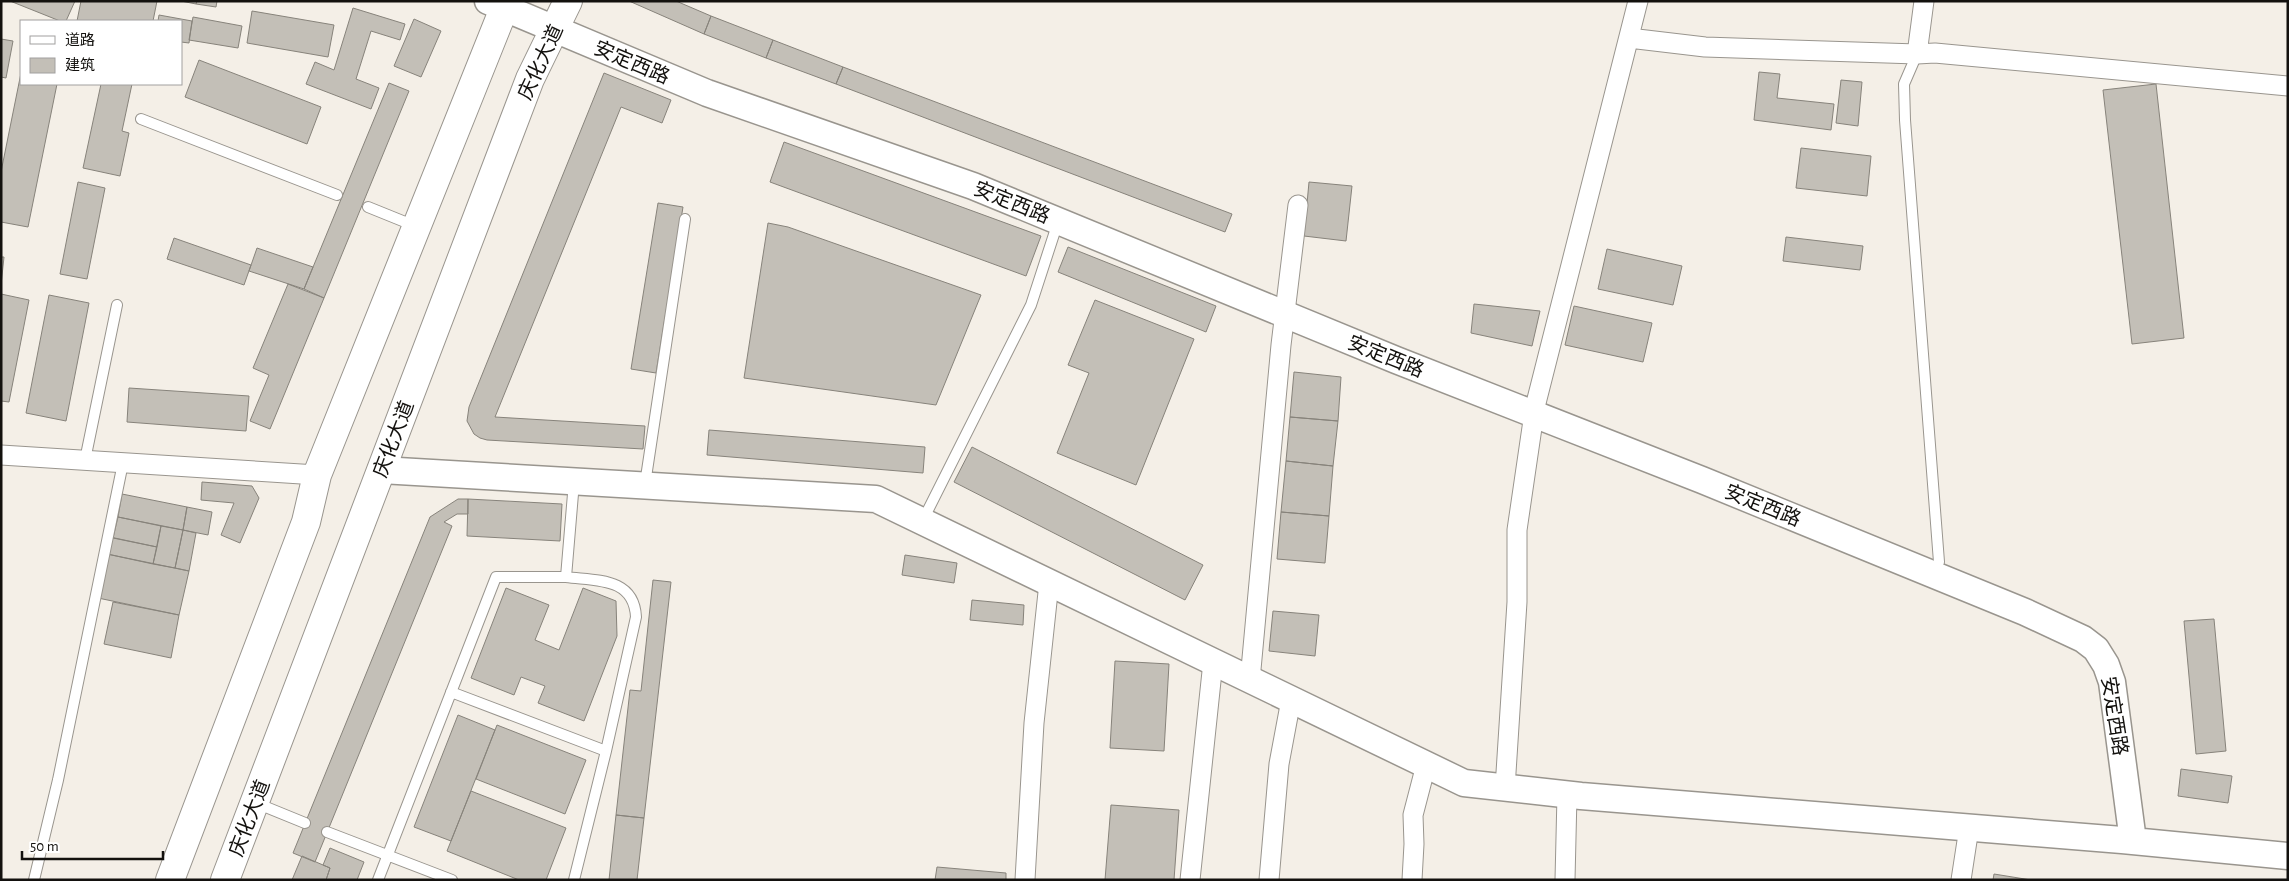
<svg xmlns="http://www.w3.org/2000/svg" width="2289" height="881" viewBox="0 0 2289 881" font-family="'Alegreya Sans','Noto Sans SC',sans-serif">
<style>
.building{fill:#c3bfb7;stroke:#87837b}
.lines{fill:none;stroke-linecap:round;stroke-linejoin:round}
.lane-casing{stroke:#99958e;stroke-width:12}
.street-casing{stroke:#99958e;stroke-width:21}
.secondary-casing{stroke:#99958e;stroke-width:29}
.highway-casing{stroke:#99958e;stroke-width:30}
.lane{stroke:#fff;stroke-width:10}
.street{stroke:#fff;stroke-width:19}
.secondary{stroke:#fff;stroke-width:26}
.highway{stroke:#fff;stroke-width:28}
.labels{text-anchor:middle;stroke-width:4;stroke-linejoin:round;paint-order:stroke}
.street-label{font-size:20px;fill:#13110e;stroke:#fff}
</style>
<rect width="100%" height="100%" fill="#f4efe7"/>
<!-- building -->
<path class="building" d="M 10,1 L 75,1 L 66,21 L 60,21 Z
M 81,1 L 157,1 L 153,21 L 77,21 Z
M 181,1 L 197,1 L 196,4 Z
M 197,1 L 217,1 L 216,7 L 196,4 Z
M 629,1 L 676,1 L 711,16 L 704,34 Z
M 353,8 L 405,24 L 400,40 L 371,31 L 356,79 L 379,88 L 371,109 L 306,84 L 315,62 L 334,70 Z
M 252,11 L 334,25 L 328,57 L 247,43 Z
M 159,15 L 192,21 L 189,43 L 181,42 L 181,21 L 158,21 Z
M 711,16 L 773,40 L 766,58 L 704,34 Z
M 193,17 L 242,26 L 238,48 L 189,40 Z
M 414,19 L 441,31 L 421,77 L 394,66 Z
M 1,39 L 13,41 L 6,78 L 1,77 Z
M 773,40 L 843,67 L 836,84 L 766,58 Z
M 199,60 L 321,107 L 307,144 L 185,97 Z
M 843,67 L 1232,214 L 1225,232 L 836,84 Z
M 1759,72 L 1780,74 L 1777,98 L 1834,104 L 1831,130 L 1754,120 Z
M 21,73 L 21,84 L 57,84 L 28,227 L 1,222 L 1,172 Z
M 604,73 L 671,100 L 662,123 L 621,107 L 495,417 L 645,426 L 643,449 L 487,440 L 480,438 L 474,434 L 467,421 L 469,407 Z
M 1841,80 L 1862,82 L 1858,126 L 1836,123 Z
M 389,83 L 409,91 L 324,298 L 304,289 Z
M 101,84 L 132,84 L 122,131 L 129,133 L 120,176 L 83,168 Z
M 2156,84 L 2184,338 L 2132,344 L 2103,90 Z
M 784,142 L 1041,236 L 1026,276 L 770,182 Z
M 1801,148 L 1871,156 L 1867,196 L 1796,188 Z
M 78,182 L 105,188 L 87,279 L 60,274 Z
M 1309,182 L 1352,186 L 1346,241 L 1304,236 Z
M 658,203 L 683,207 L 656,373 L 631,369 Z
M 768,223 L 788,227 L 981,295 L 936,405 L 744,378 Z
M 1786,237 L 1863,246 L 1860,270 L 1783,261 Z
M 174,238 L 251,265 L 244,285 L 167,259 Z
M 1068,247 L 1216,306 L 1206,332 L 1058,272 Z
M 257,248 L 313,267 L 304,289 L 249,271 Z
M 1607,249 L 1682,266 L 1673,305 L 1598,289 Z
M 1,257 L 4,257 L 1,285 Z
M 288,284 L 324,298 L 270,429 L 250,421 L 269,375 L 253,368 Z
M 1,294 L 29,300 L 9,402 L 1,401 Z
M 49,295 L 89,303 L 66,421 L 26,413 Z
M 1095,300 L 1194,339 L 1136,485 L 1057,453 L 1089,373 L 1068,365 Z
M 1474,304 L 1540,311 L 1532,346 L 1471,333 Z
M 1574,306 L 1652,323 L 1643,362 L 1565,345 Z
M 1294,372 L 1341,377 L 1338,421 L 1290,417 Z
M 129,388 L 249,396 L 246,431 L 127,422 Z
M 1290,417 L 1338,421 L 1333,466 L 1286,461 Z
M 709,430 L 925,447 L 923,473 L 707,455 Z
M 972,447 L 1203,565 L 1185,600 L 954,482 Z
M 1286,461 L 1333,466 L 1329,516 L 1281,512 Z
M 202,482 L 252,486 L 259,498 L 240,543 L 221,535 L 234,503 L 201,500 Z
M 122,494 L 187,507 L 183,530 L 118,517 Z
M 458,499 L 468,499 L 468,514 L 457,514 L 444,522 L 452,526 L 315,862 L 293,853 L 430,517 Z
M 468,499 L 562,504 L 560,541 L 467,536 Z
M 187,507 L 212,512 L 208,535 L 183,530 Z
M 1281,512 L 1329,516 L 1325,563 L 1277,559 Z
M 118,517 L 161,526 L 157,547 L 113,538 Z
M 161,526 L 183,530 L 175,568 L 153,564 Z
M 183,530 L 196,533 L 189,571 L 175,568 Z
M 110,537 L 157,547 L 153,564 L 107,554 Z
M 107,554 L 189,571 L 179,615 L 98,598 Z
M 905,555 L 957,563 L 954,583 L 902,575 Z
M 653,580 L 671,582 L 644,818 L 616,815 L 630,690 L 641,691 Z
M 506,588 L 549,605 L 535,640 L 559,650 L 583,588 L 616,601 L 617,636 L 584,721 L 538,703 L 545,686 L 521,677 L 514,695 L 471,678 Z
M 972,600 L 1024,605 L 1023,625 L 970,620 Z
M 113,602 L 179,615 L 171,658 L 104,644 Z
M 1273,611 L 1319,615 L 1315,656 L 1269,651 Z
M 2214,619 L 2226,751 L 2196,754 L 2184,621 Z
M 1115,661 L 1169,664 L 1164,751 L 1110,748 Z
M 458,715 L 495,730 L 451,841 L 414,827 Z
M 497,725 L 586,760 L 565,814 L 476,779 Z
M 2181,769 L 2232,776 L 2228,803 L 2178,796 Z
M 471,791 L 566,828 L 546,880 L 519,880 L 447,851 Z
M 1111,805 L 1179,810 L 1174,880 L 1105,880 Z
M 616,815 L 644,818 L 637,880 L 609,880 Z
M 330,848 L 364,862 L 357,880 L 326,880 L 330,868 L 323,865 Z
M 302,856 L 330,868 L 326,880 L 292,880 Z
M 937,867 L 1006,873 L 1006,880 L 935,880 Z
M 1994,874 L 2031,880 L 1993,880 Z"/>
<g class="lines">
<!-- lane casing -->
<g class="lane-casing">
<path id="lane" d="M 1917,54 L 1904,84 L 1905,120 L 1939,562
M 141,119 L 337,195
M 368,207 L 415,226
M 85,460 L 117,305
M 645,484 L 685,219
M 923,520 L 1031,305 L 1058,222
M 566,577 C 596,581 634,577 636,617 L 606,751 L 574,880
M 451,692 L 606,751
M 256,803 L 305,823
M 327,832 L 452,880
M 34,880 L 58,780 L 123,463
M 378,880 L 496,577 L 566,577 L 574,482"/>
</g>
<!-- street casing -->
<g class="street-casing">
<path id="street" d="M 1629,38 L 1705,47 L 1917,54 L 1935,53 L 2288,86
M 1917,54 L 1924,1
M 1,455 L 317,475
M 1250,680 L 1281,345 L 1298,205
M 1505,788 L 1517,602 L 1517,530 L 1535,407 L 1638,1
M 1025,880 L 1034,723 L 1049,583
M 1190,880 L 1213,662
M 1269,880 L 1279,764 L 1291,700
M 1412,880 L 1414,844 L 1413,815 L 1426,765
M 1565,880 L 1567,795
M 1961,880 L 1969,828"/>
</g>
<!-- secondary casing -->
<g class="secondary-casing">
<path id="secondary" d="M 488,1 L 707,93 L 973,186 L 1396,360 L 1702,480 L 2025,612 L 2083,639 L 2096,649 L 2106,665 L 2112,682 L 2133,841
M 381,470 L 876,499 L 1464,783 L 1581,796 L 2122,840 L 2288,856"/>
</g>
<!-- highway casing -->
<g class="highway-casing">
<path id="highway" d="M 170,880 L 306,522 L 317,475 L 507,1
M 225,880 L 530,79 L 568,1"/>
</g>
<!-- lane -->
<use href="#lane" class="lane"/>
<!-- street -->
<use href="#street" class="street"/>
<!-- secondary -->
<use href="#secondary" class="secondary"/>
<!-- highway -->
<use href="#highway" class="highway"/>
</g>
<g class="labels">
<!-- street labels -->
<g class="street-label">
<text transform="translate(540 62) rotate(-65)" y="7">庆化大道</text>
<text transform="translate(632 62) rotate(23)" y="7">安定西路</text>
<text transform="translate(1012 202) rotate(22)" y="7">安定西路</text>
<text transform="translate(1386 356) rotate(22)" y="7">安定西路</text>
<text transform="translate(393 439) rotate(-69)" y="7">庆化大道</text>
<text transform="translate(1763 505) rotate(22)" y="7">安定西路</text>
<text transform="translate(2115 716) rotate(81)" y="7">安定西路</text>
<text transform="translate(249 818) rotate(-69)" y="7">庆化大道</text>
</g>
</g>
<!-- border -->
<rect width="2289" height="881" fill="none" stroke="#13110e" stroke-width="5"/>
<!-- legend -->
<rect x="20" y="20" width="162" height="65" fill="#ffffff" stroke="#a1a09f"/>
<rect x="30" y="36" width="25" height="8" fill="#ffffff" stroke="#a1a09f"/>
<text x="65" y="45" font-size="15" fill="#13110e">道路</text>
<rect x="30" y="58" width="25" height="15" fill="#c3bfb7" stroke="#a1a09f"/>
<text x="65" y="70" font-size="15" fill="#13110e">建筑</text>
<!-- scale -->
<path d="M22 851v8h141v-8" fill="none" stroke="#13110e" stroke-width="2.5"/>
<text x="30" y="851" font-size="15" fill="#13110e" stroke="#ffffff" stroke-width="4" paint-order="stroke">50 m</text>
</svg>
